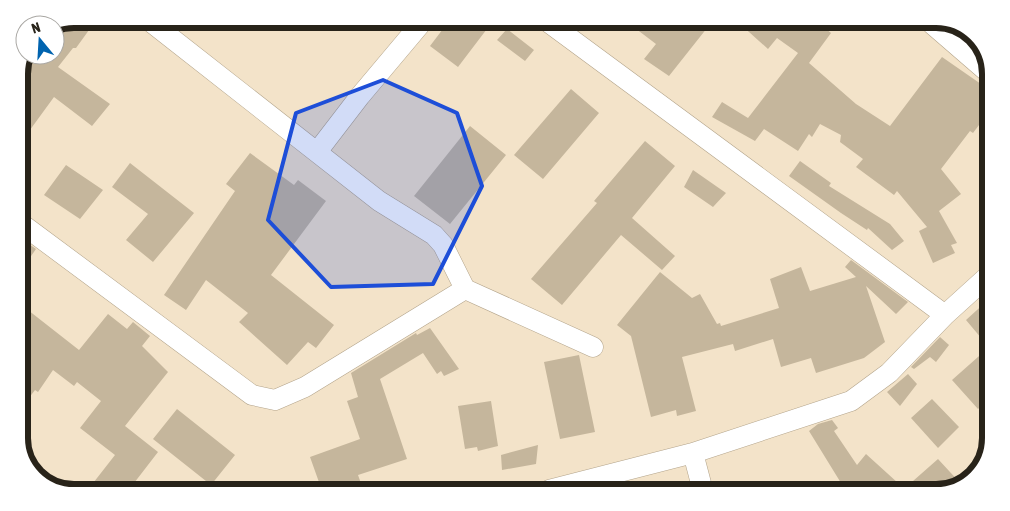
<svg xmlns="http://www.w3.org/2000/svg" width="1010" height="511" viewBox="0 0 1010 511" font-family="'Asap Condensed',sans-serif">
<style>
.building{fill:#c5b69c}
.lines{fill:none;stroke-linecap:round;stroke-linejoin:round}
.minor-casing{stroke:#b3a48b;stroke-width:21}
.minor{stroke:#fff;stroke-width:20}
.marked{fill:#1d4ed8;fill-opacity:0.2;stroke:#1d4ed8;stroke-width:4;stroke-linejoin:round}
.rim{fill:none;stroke:#282319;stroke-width:6}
</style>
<rect width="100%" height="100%" fill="#f3e3c9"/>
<!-- building -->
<path class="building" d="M 73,19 L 97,19 L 76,48 L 73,48 L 58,67 L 110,104 L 92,126 L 54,97 L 19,145 L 19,79 L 27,55 L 55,55 L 55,26 Z
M 449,21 L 493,21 L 458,67 L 430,46 Z
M 627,22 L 654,22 L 711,23 L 669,76 L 644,59 L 656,44 Z
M 739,23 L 790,23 L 787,26 L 791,30 L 796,23 L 819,23 L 831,33 L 809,63 L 856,104 L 890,126 L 942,57 L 991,91 L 991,109 L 973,133 L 970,131 L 941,169 L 961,194 L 939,211 L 957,243 L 951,245 L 955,253 L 933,263 L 919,231 L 927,227 L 897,191 L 894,195 L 856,167 L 863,159 L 840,142 L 841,135 L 820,124 L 812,137 L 809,134 L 798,151 L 764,129 L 755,141 L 712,117 L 722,102 L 748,118 L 798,53 L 777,38 L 768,49 Z
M 507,29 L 534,50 L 525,61 L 497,40 Z
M 571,89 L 599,113 L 543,179 L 514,155 Z
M 470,126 L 506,155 L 450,224 L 414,196 Z
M 645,141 L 675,166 L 632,218 L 675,256 L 662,270 L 621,235 L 562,305 L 531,279 L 597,203 L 594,201 Z
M 250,153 L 294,185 L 298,180 L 326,201 L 271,275 L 334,325 L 316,348 L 308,342 L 287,365 L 239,322 L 248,313 L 206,280 L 186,310 L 164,295 L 235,191 L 226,184 Z
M 800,161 L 831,183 L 829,186 L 890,224 L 904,241 L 892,250 L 868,228 L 867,230 L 841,213 L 789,176 Z
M 130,163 L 194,213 L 153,262 L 126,240 L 148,214 L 112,187 Z
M 66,165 L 103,190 L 80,219 L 44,195 Z
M 693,170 L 726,193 L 713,207 L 684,187 Z
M 19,237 L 36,249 L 29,259 L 19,252 Z
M 851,260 L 908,302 L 896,314 L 866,286 L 885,342 L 864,358 L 816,373 L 811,358 L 781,367 L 773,339 L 735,351 L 733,344 L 682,357 L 696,411 L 677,416 L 676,410 L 651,417 L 631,336 L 617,325 L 660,272 L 692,298 L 700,294 L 717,324 L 720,323 L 721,326 L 779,308 L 770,279 L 801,267 L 810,291 L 856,277 L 845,267 Z
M 988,300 L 987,341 L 987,345 L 966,320 Z
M 19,303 L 79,350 L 108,314 L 127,329 L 133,322 L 150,336 L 142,346 L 168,372 L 125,426 L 158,452 L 131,487 L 90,487 L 115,455 L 80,428 L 101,401 L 77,382 L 74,386 L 53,370 L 38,392 L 35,390 L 19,411 Z
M 430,328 L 459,369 L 444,376 L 441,371 L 437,374 L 423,353 L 380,379 L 407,459 L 358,475 L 363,489 L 327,488 L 326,485 L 320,485 L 310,457 L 360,439 L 347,401 L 358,397 L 351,373 L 416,333 L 417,335 Z
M 940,337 L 949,345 L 936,362 L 930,357 L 914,369 L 911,367 Z
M 987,349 L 987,401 L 978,409 L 952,380 Z
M 579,355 L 595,432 L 560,439 L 544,362 Z
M 908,374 L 917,384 L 900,406 L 887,392 Z
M 932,399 L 959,427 L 938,448 L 911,418 Z
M 491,401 L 498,446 L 478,451 L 477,447 L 465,449 L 458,406 Z
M 177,409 L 235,455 L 211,485 L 153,439 Z
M 832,420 L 838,428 L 834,431 L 857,465 L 866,454 L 898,483 L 887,492 L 846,492 L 839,485 L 841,483 L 809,431 L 818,424 Z
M 538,445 L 536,464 L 502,470 L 501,455 Z
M 938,459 L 962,485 L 937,492 L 922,492 L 913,481 Z"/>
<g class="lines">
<!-- minor casing -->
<g class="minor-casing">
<path id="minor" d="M 147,19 L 379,201 L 434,235 L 443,245 L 465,289
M 548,22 L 945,315
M 932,24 L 991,75
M 317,152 L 360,96 L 423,21
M 19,222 L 252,395 L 275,400 L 305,387 L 465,289 L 593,347
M 693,453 L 703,491
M 549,490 L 693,453 L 851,401 L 889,373 L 945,315 L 988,276"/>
</g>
<!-- minor -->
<use href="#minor" class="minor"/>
</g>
<!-- marked area -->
<path class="marked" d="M 383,80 L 457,113 L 482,186 L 433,284 L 331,287 L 268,220 L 296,113 Z"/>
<!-- crop -->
<path d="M0 0H1010V511H0ZM74 28H936A46 46 0 0 1 982 74V438A46 46 0 0 1 936 484H74A46 46 0 0 1 28 438V74A46 46 0 0 1 74 28Z" fill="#fff" fill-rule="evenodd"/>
<path class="rim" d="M74 28H936A46 46 0 0 1 982 74V438A46 46 0 0 1 936 484H74A46 46 0 0 1 28 438V74A46 46 0 0 1 74 28Z"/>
<!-- north arrow -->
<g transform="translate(40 40) rotate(342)"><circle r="24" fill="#ffffff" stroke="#a9a7a3"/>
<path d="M0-4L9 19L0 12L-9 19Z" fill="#0063af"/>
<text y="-8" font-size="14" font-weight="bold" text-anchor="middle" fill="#282319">N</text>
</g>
</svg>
